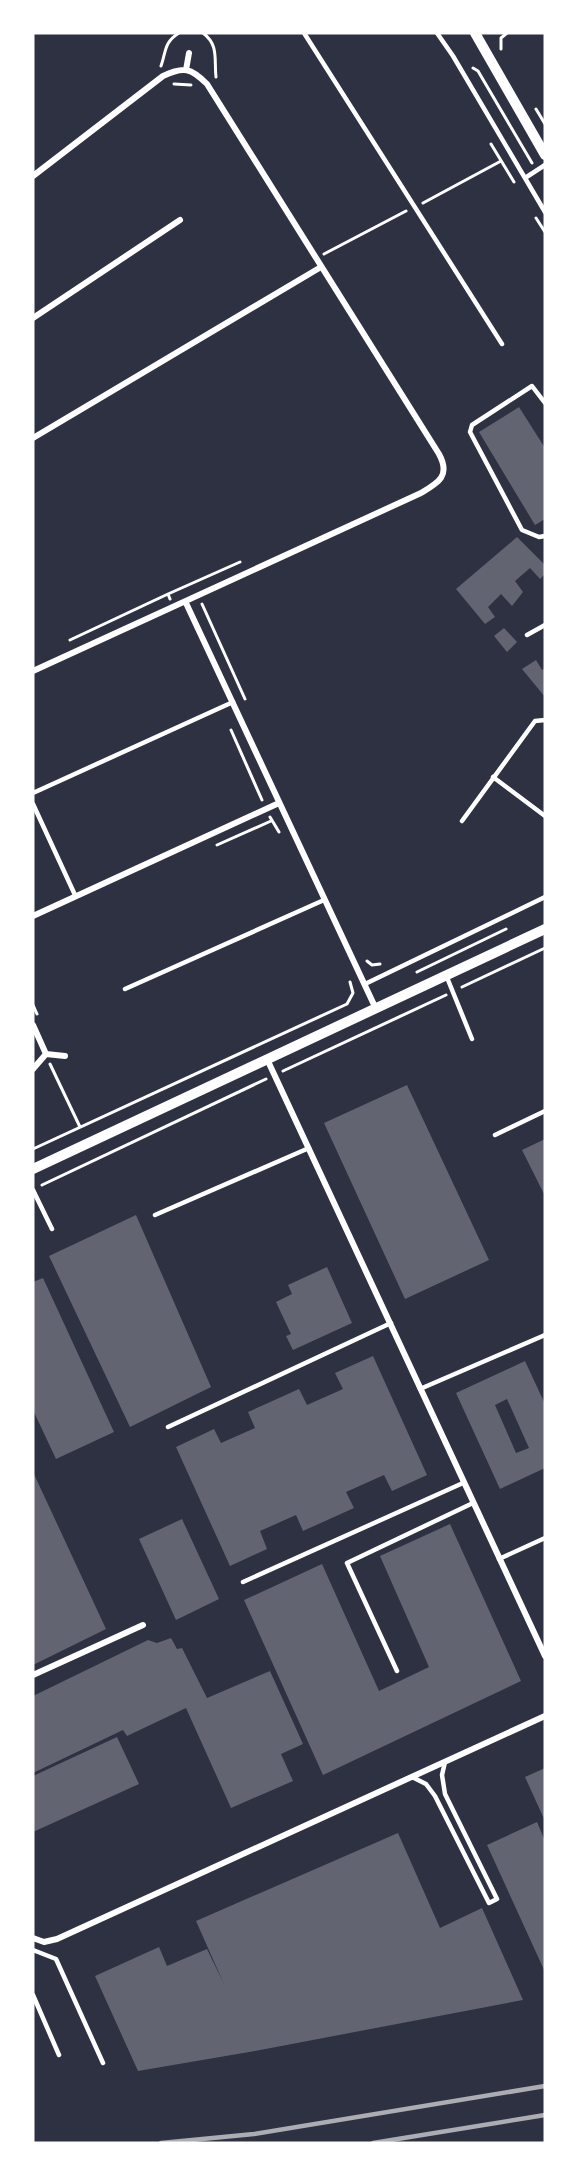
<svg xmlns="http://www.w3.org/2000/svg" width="578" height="2176" viewBox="0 0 578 2176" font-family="'Exo 2',sans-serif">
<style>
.building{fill:#626471;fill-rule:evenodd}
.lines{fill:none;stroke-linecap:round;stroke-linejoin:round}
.path{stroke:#fff;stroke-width:3}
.service{stroke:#fff;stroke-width:4.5}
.minor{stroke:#fff;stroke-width:6}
.tertiary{stroke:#fff;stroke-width:10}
.rail{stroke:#abadb3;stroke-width:4.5}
</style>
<rect width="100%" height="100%" fill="#2d3142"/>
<!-- building -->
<path class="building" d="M 519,407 L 545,448 L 545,519 L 535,525 L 479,432 Z
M 517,537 L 545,565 L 545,574 L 540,579 L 530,568 L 515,581 L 523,592 L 512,606 L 501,594 L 488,607 L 495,617 L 485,624 L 456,589 Z
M 504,628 L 517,642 L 507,652 L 494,636 Z
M 536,660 L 542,670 L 545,668 L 545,697 L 522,669 Z
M 407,1085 L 489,1260 L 405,1299 L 324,1123 Z
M 545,1139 L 545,1196 L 522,1150 Z
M 136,1215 L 211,1387 L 130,1427 L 49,1256 Z
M 327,1267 L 352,1323 L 293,1350 L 286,1336 L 291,1334 L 276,1302 L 292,1294 L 288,1285 Z
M 43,1278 L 114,1432 L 56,1459 L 33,1410 L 33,1282 Z
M 373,1356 L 427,1475 L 392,1491 L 384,1475 L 346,1492 L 354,1508 L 303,1531 L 296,1515 L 260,1531 L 267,1549 L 230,1566 L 176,1447 L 214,1429 L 221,1443 L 255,1428 L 248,1412 L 299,1389 L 307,1405 L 343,1389 L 335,1373 Z
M 525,1361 L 545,1404 L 545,1468 L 500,1489 L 456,1393 ZM 507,1399 L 529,1448 L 516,1453 L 495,1405 Z
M 33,1472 L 106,1629 L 33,1665 Z
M 182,1519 L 219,1599 L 176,1620 L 139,1539 Z
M 450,1524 L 521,1681 L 323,1775 L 244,1600 L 322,1564 L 379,1691 L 429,1667 L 380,1556 Z
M 171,1638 L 177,1649 L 182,1648 L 207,1698 L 270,1671 L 303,1744 L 281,1754 L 293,1781 L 231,1808 L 186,1708 L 127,1736 L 123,1730 L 33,1773 L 33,1696 L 148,1640 L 157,1643 Z
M 117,1737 L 139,1784 L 33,1832 L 33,1776 Z
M 545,1768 L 545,1821 L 525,1777 Z
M 537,1822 L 545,1841 L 545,1972 L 487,1845 Z
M 398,1833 L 440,1928 L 482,1908 L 523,2000 L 255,2051 L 138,2071 L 95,1976 L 159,1947 L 167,1966 L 207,1949 L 224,1984 L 196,1921 Z"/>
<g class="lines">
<!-- path -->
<path class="path" d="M 203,33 C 219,45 214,59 216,77
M 501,49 L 501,38 L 507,33
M 161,66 C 166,52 164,42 179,33
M 473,68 L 478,71 L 532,163
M 174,84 L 191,85
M 536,109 L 545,124
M 491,144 L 514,182
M 423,203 L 501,161
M 536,218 L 545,232
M 324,254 L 406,211
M 168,594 L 240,562
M 202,604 L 245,699
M 70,640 L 168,594 L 170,599
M 231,730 L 262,800
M 270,817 L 279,832
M 217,845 L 271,821
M 367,961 L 372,965 L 380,964
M 417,972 L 506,929
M 462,987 L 545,948
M 33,1005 L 37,1014
M 50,1064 L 80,1127
M 283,1071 L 446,995
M 33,1149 L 347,1004 L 353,993 L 350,982
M 42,1185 L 266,1079"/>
<!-- service -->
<path class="service" d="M 304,33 L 502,344
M 437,33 L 453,56 L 545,212
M 525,178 L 545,165
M 545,403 L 532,386 L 472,425 L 470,432 L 522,530 L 539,537 L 545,536
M 527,635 L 545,625
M 493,777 L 545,816
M 33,793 L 233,702
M 33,804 L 75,895
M 462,821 L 535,721 L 545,720
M 446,975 L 472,1039
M 365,984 L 545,897
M 125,989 L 324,900
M 495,1135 L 545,1111
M 33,1190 L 52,1229
M 155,1215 L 309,1148
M 420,1389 L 545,1335
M 168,1427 L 391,1323
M 499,1559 L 545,1538
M 243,1582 L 463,1483
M 397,1671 L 347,1563 L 473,1503
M 412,1777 L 426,1784 L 435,1796 L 489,1903 L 497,1899 L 445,1794 L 442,1775 L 445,1762
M 33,1950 L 56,1959 L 103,2063
M 33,1995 L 59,2055"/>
<!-- minor -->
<path class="minor" d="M 186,70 L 189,53
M 33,176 L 163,76 C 184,66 191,68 207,84 L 439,454 C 451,476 438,483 421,493 L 33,671
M 33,318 L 180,220
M 33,438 L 321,267
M 186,603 L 376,1009
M 33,916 L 279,803
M 33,1025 L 46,1054
M 267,1059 L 545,1656
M 33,1069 L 46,1054 L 65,1056
M 33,1675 L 143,1625
M 33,1938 L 44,1942 L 57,1939 L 545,1716"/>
<!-- tertiary -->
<path class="tertiary" d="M 475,33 L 545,155
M 33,1169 L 545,929"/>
<!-- rail -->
<path class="rail" d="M 161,2143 L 254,2134 L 545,2086
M 373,2143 L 545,2115"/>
</g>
<!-- border -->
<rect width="578" height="2176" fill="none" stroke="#ffffff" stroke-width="69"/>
</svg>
